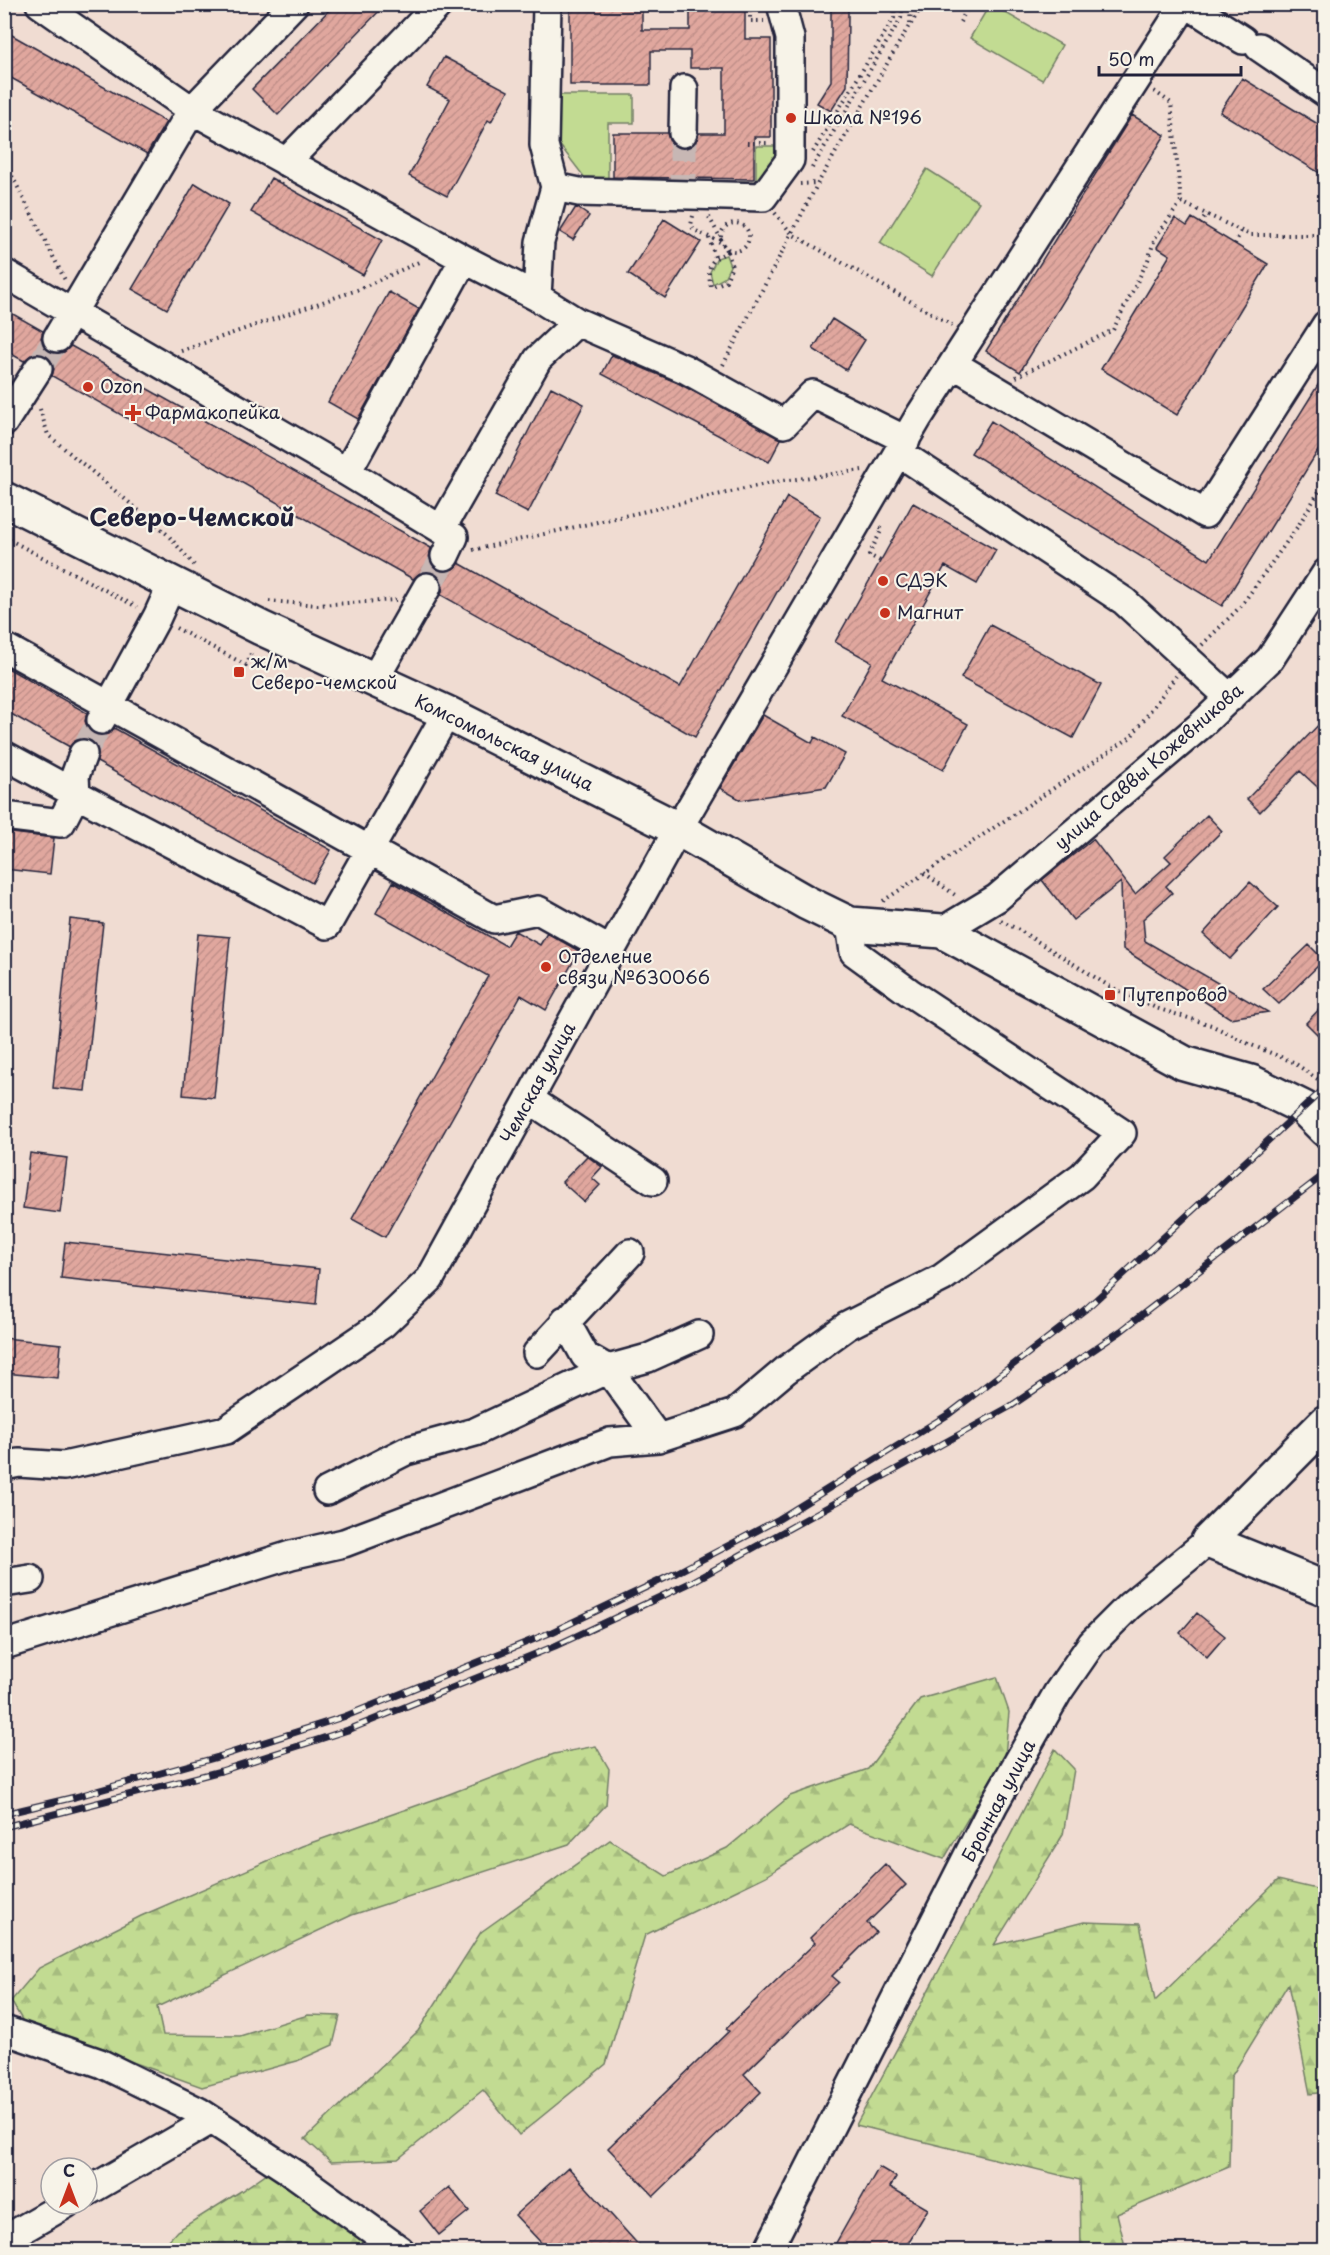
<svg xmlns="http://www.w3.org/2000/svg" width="1330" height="2255" viewBox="0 0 1330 2255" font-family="'Playpen Sans',sans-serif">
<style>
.green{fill:#c2db92;stroke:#727e66;stroke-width:1.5}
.forest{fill:url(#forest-firs);stroke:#727e66;stroke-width:1.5}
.building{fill:url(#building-hatch);stroke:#22223b;stroke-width:1.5}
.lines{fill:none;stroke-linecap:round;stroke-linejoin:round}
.minor-tunnel{stroke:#c7b7b4;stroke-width:27;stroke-dasharray:27 14;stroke-linecap:butt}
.minor-casing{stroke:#22223b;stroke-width:32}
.major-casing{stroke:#22223b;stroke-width:38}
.path{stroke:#22223b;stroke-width:4;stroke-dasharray:1.5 4.5;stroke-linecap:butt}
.minor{stroke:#f7f3e8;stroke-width:27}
.major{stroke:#f7f3e8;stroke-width:33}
.rail-casing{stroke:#22223b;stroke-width:7}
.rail{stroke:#f7f3e8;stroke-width:4.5;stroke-dasharray:14;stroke-linecap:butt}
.poi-dot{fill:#c8321e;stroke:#f7f3e8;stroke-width:2}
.labels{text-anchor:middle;stroke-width:4.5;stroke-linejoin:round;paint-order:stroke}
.poi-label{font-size:18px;fill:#22223b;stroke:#f7f3e8;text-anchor:start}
.street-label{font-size:18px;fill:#22223b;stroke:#f7f3e8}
.district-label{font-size:24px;font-weight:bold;fill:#22223b;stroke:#f7f3e8}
</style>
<defs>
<pattern id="forest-firs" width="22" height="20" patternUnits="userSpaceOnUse" patternTransform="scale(1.5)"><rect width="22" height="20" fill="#c2db92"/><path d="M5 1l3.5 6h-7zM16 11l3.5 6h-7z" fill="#a6bc7f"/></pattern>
<pattern id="building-hatch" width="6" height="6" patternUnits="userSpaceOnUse" patternTransform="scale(1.5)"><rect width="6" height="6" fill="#e0a79e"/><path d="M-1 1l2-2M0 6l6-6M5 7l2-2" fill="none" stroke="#c08f89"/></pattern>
</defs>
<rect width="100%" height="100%" fill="#f0dcd2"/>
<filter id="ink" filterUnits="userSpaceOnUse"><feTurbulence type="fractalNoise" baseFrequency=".0167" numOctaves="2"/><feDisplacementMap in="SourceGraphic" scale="12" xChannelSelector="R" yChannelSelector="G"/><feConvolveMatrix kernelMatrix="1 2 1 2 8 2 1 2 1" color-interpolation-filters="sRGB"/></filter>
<g filter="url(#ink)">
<!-- green -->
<path class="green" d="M 990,4 L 1062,45 L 1042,80 L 970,38 Z
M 555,95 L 634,95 L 634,123 L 608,123 L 608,178 L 585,178 L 555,139 Z
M 756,146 L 784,146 L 760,192 L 712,188 L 712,182 L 756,181 Z
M 927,169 L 979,202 L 932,276 L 880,243 Z
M 726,255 L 730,266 L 724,278 L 713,284 L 710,272 L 717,258 Z"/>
<!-- forest -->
<path class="forest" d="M 997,1677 L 1009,1712 L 1005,1756 L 944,1859 L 849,1824 L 766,1876 L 645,1935 L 606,2064 L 519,2135 L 483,2090 L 398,2159 L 331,2162 L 305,2139 L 418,2031 L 481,1932 L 610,1840 L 666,1876 L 727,1848 L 790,1796 L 868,1769 L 920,1699 Z
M 596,1746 L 609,1769 L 606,1805 L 569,1844 L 352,1915 L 157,2007 L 163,2035 L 240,2036 L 308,2015 L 340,2016 L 333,2045 L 297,2061 L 202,2087 L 74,2041 L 32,2037 L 11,2001 L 39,1968 L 141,1916 L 302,1846 L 444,1796 L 554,1754 Z
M 1055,1749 L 1074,1769 L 1063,1835 L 994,1945 L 1084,1922 L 1140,1924 L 1155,2001 L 1278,1880 L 1325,1891 L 1325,2092 L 1310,2094 L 1288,1984 L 1231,2077 L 1229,2167 L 1117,2214 L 1126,2250 L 1081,2250 L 1080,2180 L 856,2125 L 980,1894 Z
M 270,2171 L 380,2250 L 160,2250 L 177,2231 L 241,2191 Z"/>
<!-- building -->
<path class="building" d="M 335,4 L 386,4 L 278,115 L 252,89 Z
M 570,4 L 642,4 L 642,30 L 690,30 L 690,4 L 745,4 L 745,39 L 771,39 L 771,137 L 754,137 L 754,179 L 613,177 L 613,133 L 667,133 L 669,140 L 674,146 L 683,149 L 691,146 L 696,142 L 699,133 L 724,133 L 724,68 L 690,68 L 690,51 L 651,51 L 651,85 L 570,85 Z
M 831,4 L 848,4 L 848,18 L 847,86 L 831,111 L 817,103 L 831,81 Z
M 10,34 L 166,122 L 147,154 L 4,74 L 4,44 Z
M 444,57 L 508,91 L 491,122 L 488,120 L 447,196 L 409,176 L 450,99 L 427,87 Z
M 1242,78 L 1326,129 L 1326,177 L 1220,112 Z
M 1132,115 L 1165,135 L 1020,372 L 986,351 Z
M 271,178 L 382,240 L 363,275 L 251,212 Z
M 195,183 L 229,204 L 167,309 L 132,289 Z
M 576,207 L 589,216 L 573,240 L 560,232 Z
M 1175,218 L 1187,226 L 1192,218 L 1268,264 L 1177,415 L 1101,369 L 1170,255 L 1157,247 Z
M 664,219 L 701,242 L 665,298 L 628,274 Z
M 389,292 L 419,309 L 358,419 L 328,402 Z
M 4,309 L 43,331 L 41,338 L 43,345 L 50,352 L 57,354 L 64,352 L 71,346 L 431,548 L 429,558 L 432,565 L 438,570 L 447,572 L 453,569 L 459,563 L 680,687 L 787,497 L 820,516 L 695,737 L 441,595 L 443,587 L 441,580 L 434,573 L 428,571 L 420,573 L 413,579 L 52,376 L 54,369 L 52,362 L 46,356 L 38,353 L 31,355 L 24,361 L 4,350 Z
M 832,319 L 865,340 L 846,370 L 813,349 Z
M 612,355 L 678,383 L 781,439 L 769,462 L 602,374 Z
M 1326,372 L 1326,438 L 1222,606 L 971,453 L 991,421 L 1209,560 Z
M 551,387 L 584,404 L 528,513 L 495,496 Z
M 913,503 L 996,550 L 977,584 L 945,566 L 882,678 L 968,724 L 943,770 L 842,716 L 872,662 L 835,642 Z
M 990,625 L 1101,685 L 1073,738 L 961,678 Z
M 4,666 L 87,713 L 85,721 L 88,729 L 93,733 L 102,736 L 110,733 L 114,728 L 331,850 L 312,883 L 97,762 L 98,751 L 95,743 L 89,739 L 80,739 L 70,747 L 4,710 Z
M 763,715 L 812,743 L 815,737 L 845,754 L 826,787 L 741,800 L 720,788 Z
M 1326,717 L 1326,795 L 1300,771 L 1260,812 L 1247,799 Z
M 1207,815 L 1222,831 L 1166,886 L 1172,893 L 1143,919 L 1145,941 L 1268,1012 L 1230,1018 L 1123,949 L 1121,882 L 1073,920 L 1042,880 L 1093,839 L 1135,894 L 1171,862 L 1165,856 Z
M 4,832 L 54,838 L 50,874 L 4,869 Z
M 393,882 L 506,946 L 515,931 L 540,945 L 547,933 L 579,951 L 546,1010 L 521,995 L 385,1237 L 352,1219 L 488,976 L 376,913 Z
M 1250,882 L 1278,907 L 1230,959 L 1203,934 Z
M 70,919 L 103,923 L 85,1091 L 53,1088 Z
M 198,934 L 230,937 L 214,1098 L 183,1095 Z
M 1309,945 L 1324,960 L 1279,1004 L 1263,989 Z
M 1326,1002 L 1326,1027 L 1318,1035 L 1306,1023 Z
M 30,1153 L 67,1158 L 60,1213 L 23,1208 Z
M 587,1156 L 602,1167 L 592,1178 L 600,1185 L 584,1202 L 562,1182 Z
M 65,1242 L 319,1269 L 316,1305 L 61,1278 Z
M 4,1338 L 61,1344 L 58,1378 L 4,1373 Z
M 1197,1613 L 1225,1636 L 1207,1657 L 1180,1633 Z
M 885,1864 L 906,1885 L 867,1923 L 876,1932 L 832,1976 L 839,1982 L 744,2074 L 761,2092 L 654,2196 L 608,2148 L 729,2031 L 726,2029 L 815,1943 L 810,1938 Z
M 568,2167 L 643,2250 L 548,2250 L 515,2215 Z
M 879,2167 L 896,2177 L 890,2187 L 928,2209 L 904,2250 L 832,2250 Z
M 449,2187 L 469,2211 L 439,2235 L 420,2211 Z"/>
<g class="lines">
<!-- minor-tunnel -->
<path class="minor-tunnel" d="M 683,133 L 683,179
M 38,369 L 57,338
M 427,587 L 445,556
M 83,754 L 101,720"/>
<!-- minor casing -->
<g class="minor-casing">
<path id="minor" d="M 40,4 L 192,110 L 57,338
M 294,4 L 192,110 L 464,259 L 537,297 L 577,322 L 538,359 L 441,529
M 1187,4 L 1243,40
M 1259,47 L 1326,93
M 683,133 L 684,89
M 286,162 L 439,4
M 555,187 L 579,192 L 763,197 L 790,160 L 790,38 L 781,4
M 4,273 L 347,472 L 454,537 L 445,556
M 537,297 L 540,242 L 555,187 L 544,145 L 547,4
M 577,322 L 685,369 L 784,424 L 813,394 L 906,440
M 953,364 L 1205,514 L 1326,325
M 4,422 L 38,369
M 898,452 L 1124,601 L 1230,698
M 347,472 L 464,259
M 4,647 L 494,919 L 538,910 L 611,951
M 374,680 L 427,587
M 101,720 L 157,617 L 172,584
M 4,755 L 76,794 L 327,925 L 447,713
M 4,816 L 61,823 L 76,794 L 75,776 L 83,754
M 942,931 L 997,898 L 1201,725 L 1270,659 L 1326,573
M 529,1099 L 653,1181
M 565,1320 L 585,1356 L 608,1369 L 658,1438
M 537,1353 L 630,1253
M 4,1466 L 19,1463 L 64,1466 L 226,1430 L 383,1324 L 430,1279 L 678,829 L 918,418 L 1185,4
M 327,1491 L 406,1451 L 475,1432 L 608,1369 L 648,1358 L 699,1335
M 4,1583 L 30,1579
M 4,1645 L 291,1555 L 344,1543 L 610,1442 L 658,1438 L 735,1413 L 786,1370 L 847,1326 L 942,1278 L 1082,1176 L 1122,1133 L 909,992 L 854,952 L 850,924
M 4,2030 L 100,2063 L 198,2111 L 296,2175 L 400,2250
M 87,2192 L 211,2120
M 4,2240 L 66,2204
M 768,2250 L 994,1804 L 1058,1692 L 1092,1643 L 1129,1606 L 1208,1541"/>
</g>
<!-- major casing -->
<g class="major-casing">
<path id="major" d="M 4,499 L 261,628 L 447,713 L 642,811 L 678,829 L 807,903 L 850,924 L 942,931 L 1184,1063 L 1251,1082 L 1304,1108 L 1326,1130
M 1326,1422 L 1208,1541 L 1326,1589"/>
</g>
<!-- path -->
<path class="path" d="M 750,4 L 750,21 L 764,21
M 960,22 L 970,4
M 911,24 L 923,4
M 747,143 L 769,143
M 813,152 L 894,18 L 895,4
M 4,160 L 65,280
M 812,168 L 901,18 L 903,4
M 800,184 L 818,183
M 1181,202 L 1250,235 L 1326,235
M 775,213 L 792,234 L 952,325
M 693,216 L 691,225 L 694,230 L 722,243
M 709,217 L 728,252
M721 237a14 14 0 1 1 28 0a14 14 0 1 1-28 0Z
M 1200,224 L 1207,214
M 709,238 L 715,257
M 1235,244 L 1241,231
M 728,252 L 732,266 L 726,281 L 711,287 C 707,267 708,260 728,252 Z
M 181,351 L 357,290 L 421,261
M 723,365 L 818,183 L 910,24 L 911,4
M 1016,377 L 1113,330 L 1148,260 L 1155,238 L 1181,202 L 1171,103 L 1154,91
M 40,409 L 48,435 L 167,534 L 194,565
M 880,528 L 882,529 L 869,555 L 880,561
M 4,537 L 137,607
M 473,550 L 775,482 L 862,470
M 269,601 L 317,605 L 396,600
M 176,628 L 246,665 L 252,651
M 1202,645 L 1241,606 L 1298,526 L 1326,480
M 924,873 L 958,897
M 883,901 L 1131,737 L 1176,676
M 1001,921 L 1019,930 L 1109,986 L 1156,1008 L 1211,1025 L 1249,1044 L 1293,1062 L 1326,1085"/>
<!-- minor -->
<use href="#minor" class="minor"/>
<!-- major -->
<use href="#major" class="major"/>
<!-- rail casing -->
<g class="rail-casing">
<path id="rail" d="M 4,1814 L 75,1797 L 218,1757 L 346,1716 L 552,1632 L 676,1573 L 779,1519 L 949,1414 L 1087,1308 L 1326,1087
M 4,1827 L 221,1771 L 348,1730 L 555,1646 L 690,1583 L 1011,1406 L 1121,1331 L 1326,1173"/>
</g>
<!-- rail -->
<use href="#rail" class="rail"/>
</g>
</g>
<!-- markers -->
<g class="poi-dot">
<circle cx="791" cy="118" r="6"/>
<circle cx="88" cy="387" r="6"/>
<path d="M130 404h6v6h6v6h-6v6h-6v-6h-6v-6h6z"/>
<circle cx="883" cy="581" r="6"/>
<circle cx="885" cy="613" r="6"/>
<rect x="233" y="666" width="12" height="12" rx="3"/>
<circle cx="546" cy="967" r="6"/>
<rect x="1104" y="989" width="12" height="12" rx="3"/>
</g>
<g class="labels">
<!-- poi labels -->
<g class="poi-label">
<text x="803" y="124">Школа №196</text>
<text x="100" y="393">Ozon</text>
<text x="145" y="419">Фармакопейка</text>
<text x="895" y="587">СДЭК</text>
<text x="897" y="619">Магнит</text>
<text x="251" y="668">ж/м<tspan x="251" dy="21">Северо-чемской</tspan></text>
<text x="558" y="963">Отделение<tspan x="558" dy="21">связи №630066</tspan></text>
<text x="1122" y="1001">Путепровод</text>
</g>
<!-- street labels -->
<g class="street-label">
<text transform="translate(504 743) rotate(26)" y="6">Комсомольская улица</text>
<text transform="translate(1149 767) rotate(-41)" y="6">улица Саввы Кожевникова</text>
<text transform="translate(538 1083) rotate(-61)" y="6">Чемская улица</text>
<text transform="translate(999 1801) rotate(-62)" y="6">Бронная улица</text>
</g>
<!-- district labels -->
<g class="district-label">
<text x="192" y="526">Северо-Чемской</text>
</g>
</g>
<!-- margin -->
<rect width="1330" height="2255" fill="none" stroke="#f7f3e8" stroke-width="24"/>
<rect x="12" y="12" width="1306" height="2231" fill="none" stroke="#22223b" stroke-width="2" filter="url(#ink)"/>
<!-- north arrow -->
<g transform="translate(69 2186)"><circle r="28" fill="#f7f3e8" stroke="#a29fa3" stroke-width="1.5"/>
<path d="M0-4.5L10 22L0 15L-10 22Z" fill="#c8321e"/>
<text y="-9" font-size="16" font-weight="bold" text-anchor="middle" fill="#22223b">С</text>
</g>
<!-- scale -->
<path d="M1099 66v9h142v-9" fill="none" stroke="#22223b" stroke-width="3"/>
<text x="1108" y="66" font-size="18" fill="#22223b" stroke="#f7f3e8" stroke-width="4.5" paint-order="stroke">50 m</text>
</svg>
